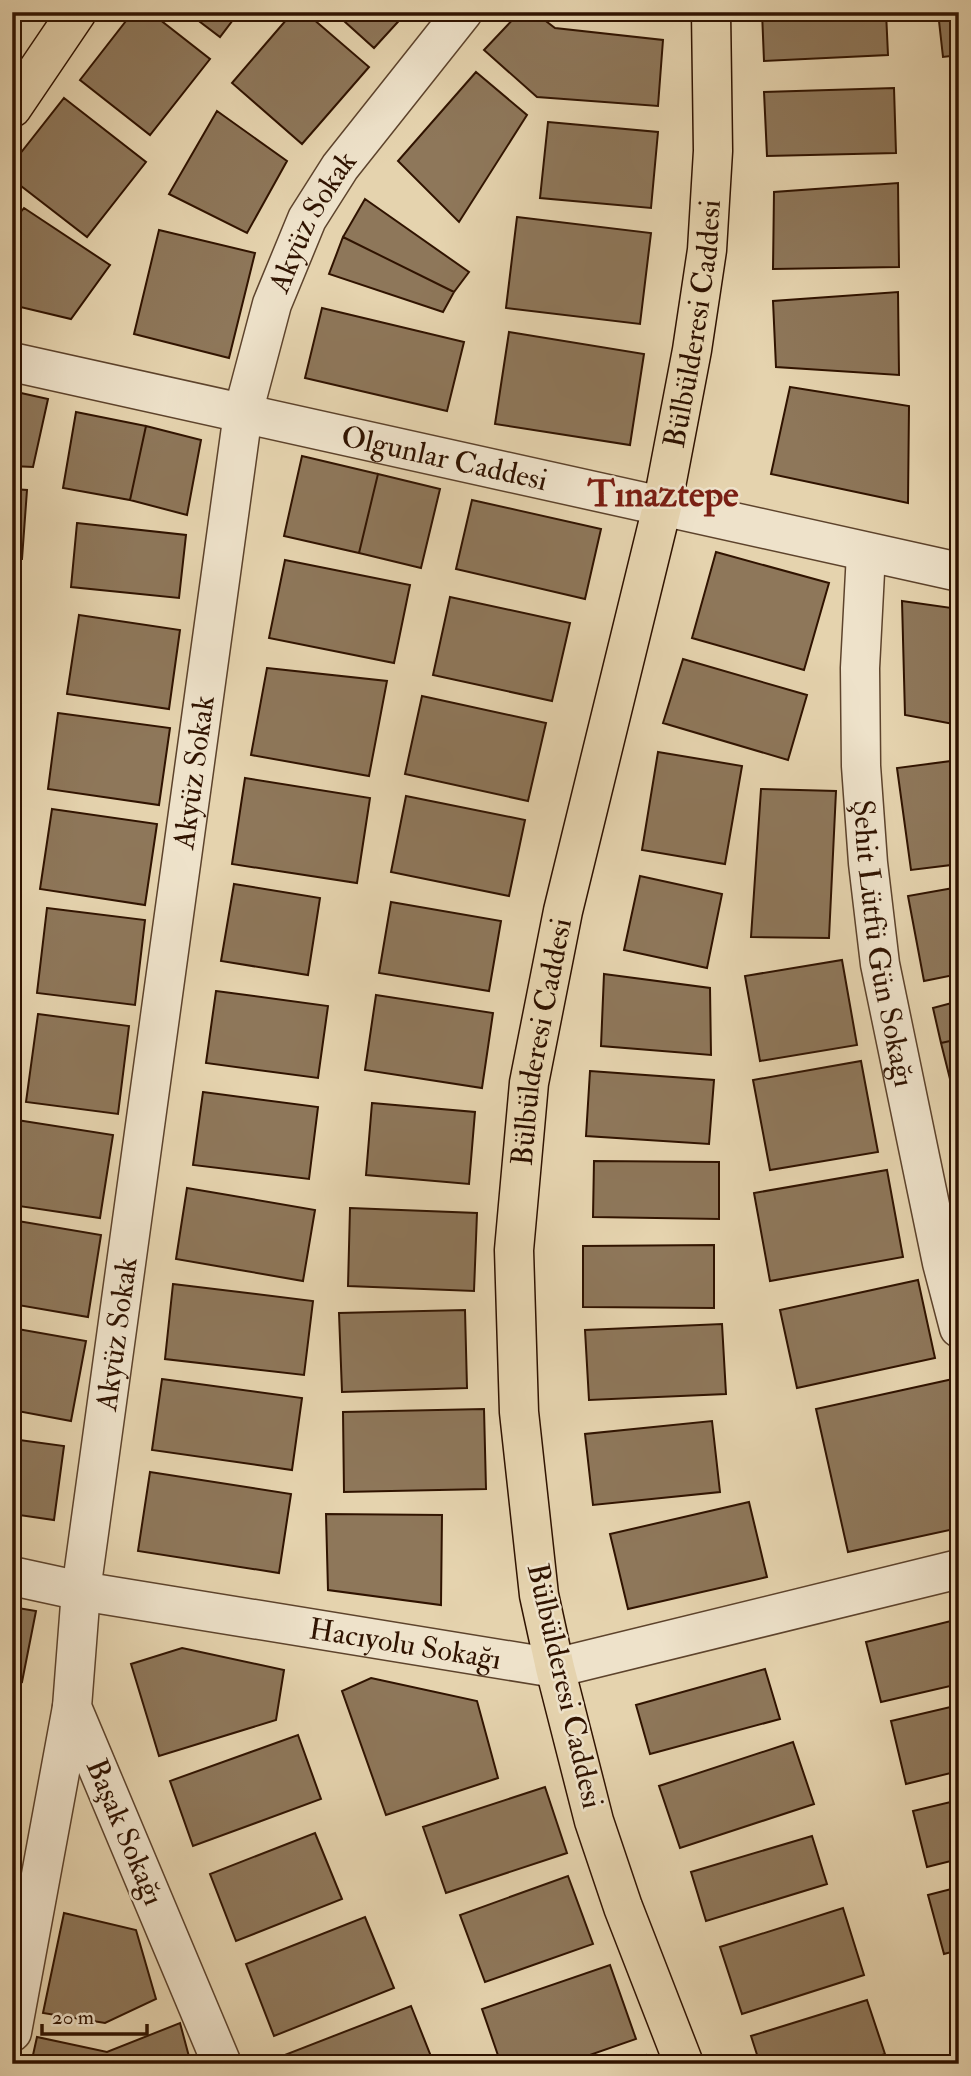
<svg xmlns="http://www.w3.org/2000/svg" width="971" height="2076" font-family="'IM FELL Double Pica',serif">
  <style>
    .building { fill: #8e775a; stroke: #301300; stroke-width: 2 }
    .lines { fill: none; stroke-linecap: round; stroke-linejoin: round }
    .minor-casing { stroke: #5d432c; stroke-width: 41 }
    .major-casing { stroke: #301300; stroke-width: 41 }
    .minor { stroke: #eee2ca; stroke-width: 38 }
    .major { stroke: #e5d3ae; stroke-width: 38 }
    .labels { text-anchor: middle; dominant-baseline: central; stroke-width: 5; stroke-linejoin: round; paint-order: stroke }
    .street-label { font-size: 30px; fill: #301300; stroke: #eee2ca }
    .district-label { font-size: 37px; font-weight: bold; fill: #7a1f14; stroke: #eee2ca }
  </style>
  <rect width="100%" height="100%" fill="#e5d3ae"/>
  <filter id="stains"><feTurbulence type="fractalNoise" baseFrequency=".00286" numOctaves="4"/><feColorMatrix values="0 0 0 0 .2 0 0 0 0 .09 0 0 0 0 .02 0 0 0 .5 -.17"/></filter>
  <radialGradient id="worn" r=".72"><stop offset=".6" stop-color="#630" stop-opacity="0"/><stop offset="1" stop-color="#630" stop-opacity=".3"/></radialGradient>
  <path class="building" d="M 133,12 L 150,12 L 210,59 L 150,135 L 80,80 Z
    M 187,12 L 239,12 L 220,37 Z
    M 293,12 L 305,12 L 369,67 L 302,144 L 232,83 Z
    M 334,12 L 407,12 L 374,48 Z
    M 520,12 L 534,12 L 555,28 L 663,40 L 658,106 L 537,97 L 484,50 Z
    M 762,12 L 886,12 L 888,55 L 764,61 Z
    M 938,12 L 959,12 L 959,55 L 943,57 Z
    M 476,72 L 527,115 L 459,222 L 398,161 Z
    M 894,88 L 896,153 L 767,156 L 764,92 Z
    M 64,98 L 146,162 L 87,237 L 12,179 L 12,164 Z
    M 217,111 L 287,161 L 247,233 L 169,194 Z
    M 548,122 L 658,132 L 651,208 L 540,198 Z
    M 898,183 L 899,267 L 773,269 L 774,192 Z
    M 365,199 L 469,272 L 454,292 L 343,237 Z
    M 24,208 L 110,265 L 71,319 L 12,305 L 12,223 Z
    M 517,217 L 651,233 L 640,324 L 506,308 Z
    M 159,230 L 255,253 L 229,358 L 134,334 Z
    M 343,237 L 454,292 L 443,312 L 329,274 Z
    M 898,292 L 899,375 L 776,367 L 773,301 Z
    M 322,308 L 464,342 L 447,411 L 305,378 Z
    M 509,332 L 644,354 L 630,445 L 495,424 Z
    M 790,387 L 909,406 L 908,503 L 771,474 Z
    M 12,391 L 48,399 L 33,467 L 12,466 Z
    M 76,412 L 146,426 L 130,500 L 63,488 Z
    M 146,426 L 201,440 L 187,515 L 130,500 Z
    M 302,456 L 378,474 L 359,553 L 284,536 Z
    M 378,474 L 440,489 L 421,568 L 359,553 Z
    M 12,489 L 27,490 L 22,559 L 12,558 Z
    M 472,500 L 601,529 L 585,599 L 456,569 Z
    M 77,523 L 186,535 L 179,598 L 71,587 Z
    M 716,552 L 829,583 L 804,670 L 692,638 Z
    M 285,560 L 410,585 L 394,663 L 269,638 Z
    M 12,590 L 20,590 L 17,671 L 12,671 Z
    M 450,597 L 570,623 L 552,701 L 433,675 Z
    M 902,601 L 959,609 L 959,725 L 905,715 Z
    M 79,615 L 180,630 L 169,709 L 67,694 Z
    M 683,659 L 807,695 L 788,760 L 663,723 Z
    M 267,668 L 387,681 L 369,776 L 251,755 Z
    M 422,696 L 546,723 L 528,801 L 405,774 Z
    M 58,713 L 170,728 L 159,805 L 48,789 Z
    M 658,752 L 742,766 L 725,864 L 642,850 Z
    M 959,760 L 959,864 L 911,870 L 897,768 Z
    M 245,778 L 370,798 L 357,883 L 232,864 Z
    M 761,789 L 836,791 L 829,938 L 751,937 Z
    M 406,796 L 525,820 L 509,896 L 391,872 Z
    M 52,809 L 157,824 L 145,905 L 40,889 Z
    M 640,876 L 722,894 L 707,968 L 624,950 Z
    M 234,884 L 320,898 L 308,975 L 221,961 Z
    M 959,887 L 959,974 L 924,981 L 908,896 Z
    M 391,902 L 501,921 L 489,991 L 379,973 Z
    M 47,908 L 145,920 L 135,1005 L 37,993 Z
    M 842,960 L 857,1045 L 760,1061 L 745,976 Z
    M 604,974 L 710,988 L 711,1055 L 601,1046 Z
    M 216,991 L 328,1006 L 318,1078 L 206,1063 Z
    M 376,995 L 493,1013 L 482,1088 L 365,1070 Z
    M 959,1001 L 959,1039 L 941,1043 L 933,1008 Z
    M 38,1014 L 129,1026 L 118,1114 L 26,1102 Z
    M 959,1039 L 959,1085 L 952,1087 L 941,1043 Z
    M 861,1061 L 878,1152 L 770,1170 L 753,1080 Z
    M 590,1071 L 714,1080 L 709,1144 L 586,1136 Z
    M 203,1092 L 318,1107 L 309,1179 L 193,1165 Z
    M 372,1103 L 475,1112 L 469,1184 L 366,1175 Z
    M 959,1110 L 959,1148 L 951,1111 Z
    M 17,1120 L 113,1135 L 100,1218 L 12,1205 L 12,1150 Z
    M 594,1161 L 719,1162 L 719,1219 L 593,1217 Z
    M 887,1170 L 903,1257 L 770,1281 L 754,1193 Z
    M 187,1188 L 315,1210 L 303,1281 L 176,1259 Z
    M 350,1208 L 477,1213 L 474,1291 L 348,1286 Z
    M 12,1220 L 101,1235 L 88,1317 L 12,1304 Z
    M 714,1245 L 714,1308 L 583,1307 L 583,1246 Z
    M 918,1280 L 935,1358 L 797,1388 L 780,1310 Z
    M 173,1284 L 313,1301 L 304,1375 L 165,1359 Z
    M 465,1310 L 467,1388 L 342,1392 L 339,1313 Z
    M 722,1324 L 726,1394 L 589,1400 L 585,1330 Z
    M 12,1328 L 86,1341 L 71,1421 L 12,1410 Z
    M 162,1379 L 302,1398 L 292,1470 L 152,1450 Z
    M 953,1379 L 959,1405 L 959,1528 L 848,1552 L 816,1409 Z
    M 484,1409 L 486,1489 L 344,1492 L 343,1412 Z
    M 712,1421 L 720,1492 L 593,1505 L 585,1434 Z
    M 12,1439 L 64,1446 L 54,1520 L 12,1514 Z
    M 150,1472 L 291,1494 L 279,1573 L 138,1551 Z
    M 749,1502 L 767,1577 L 628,1609 L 610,1534 Z
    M 326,1514 L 442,1515 L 441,1605 L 328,1590 Z
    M 12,1607 L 36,1611 L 22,1682 L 12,1680 Z
    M 959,1619 L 959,1684 L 881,1702 L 866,1642 Z
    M 182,1648 L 284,1670 L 276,1720 L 159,1756 L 131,1664 Z
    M 765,1669 L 780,1719 L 650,1754 L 636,1705 Z
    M 371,1678 L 477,1701 L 498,1778 L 386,1815 L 342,1691 Z
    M 12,1704 L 17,1705 L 12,1729 Z
    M 959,1705 L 959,1771 L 906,1784 L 891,1721 Z
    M 298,1735 L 321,1799 L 193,1846 L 170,1781 Z
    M 793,1742 L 814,1804 L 680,1848 L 659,1786 Z
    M 545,1787 L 567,1853 L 446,1893 L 423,1827 Z
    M 959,1800 L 959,1859 L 927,1867 L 913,1811 Z
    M 315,1833 L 342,1899 L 236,1941 L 210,1874 Z
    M 812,1836 L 827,1884 L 706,1921 L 691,1872 Z
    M 568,1876 L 593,1944 L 485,1982 L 460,1915 Z
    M 959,1887 L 959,1950 L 944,1954 L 928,1895 Z
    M 843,1908 L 864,1975 L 742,2014 L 720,1947 Z
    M 64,1913 L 136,1930 L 156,1999 L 105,2023 L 43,2013 Z
    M 365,1917 L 394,1988 L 274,2036 L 246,1964 Z
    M 610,1965 L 636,2039 L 564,2064 L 501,2064 L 482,2009 Z
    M 867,2000 L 885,2054 L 855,2064 L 760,2064 L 751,2036 Z
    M 411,2006 L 434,2064 L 285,2064 L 282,2056 Z
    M 180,2023 L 191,2064 L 31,2064 L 37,2037 L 107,2052 Z
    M 646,2055 L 649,2064 L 623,2064 Z"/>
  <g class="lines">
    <g class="minor-casing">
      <g id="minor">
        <path id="s1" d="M 12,362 L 959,572"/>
        <path id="s2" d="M 866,553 L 860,668 L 861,766 L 868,863 L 880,964 L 942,1263 L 959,1328"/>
        <path id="s3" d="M 12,1576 L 81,1591 L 555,1668 L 959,1569"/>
        <path d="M 12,2032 L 72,1707"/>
        <path id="s4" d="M 222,2064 L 72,1707 L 81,1591 L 243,413 L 272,304 L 307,219 L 340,167 L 463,12"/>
      </g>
    </g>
    <g class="major-casing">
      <g id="major">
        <path d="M 12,108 L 77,12"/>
        <path id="s5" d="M 684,2064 L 623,1907 L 594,1821 L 555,1668 L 539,1595 L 519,1412 L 514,1250 L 529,1083 L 563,911 L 662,507 L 692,350 L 707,250 L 713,151 L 711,12"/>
      </g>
    </g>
    <use href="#minor" class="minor"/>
    <use href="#major" class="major"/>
  </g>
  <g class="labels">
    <g class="street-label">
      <text stroke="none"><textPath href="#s4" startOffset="1897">Akyüz Sokak</textPath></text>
      <text stroke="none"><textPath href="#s5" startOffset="1783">Bülbülderesi Caddesi</textPath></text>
      <text stroke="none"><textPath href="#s1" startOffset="443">Olgunlar Caddesi</textPath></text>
      <text stroke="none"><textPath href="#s4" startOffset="1330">Akyüz Sokak</textPath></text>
      <text stroke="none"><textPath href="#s2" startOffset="392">Şehit Lütfü Gün Sokağı</textPath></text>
      <text stroke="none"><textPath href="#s5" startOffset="1048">Bülbülderesi Caddesi</textPath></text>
      <text stroke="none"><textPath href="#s4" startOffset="763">Akyüz Sokak</textPath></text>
      <text stroke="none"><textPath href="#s3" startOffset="399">Hacıyolu Sokağı</textPath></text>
      <text transform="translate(565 1686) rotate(77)">Bülbülderesi Caddesi</text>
      <text transform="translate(125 1832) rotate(67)">Başak Sokağı</text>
    </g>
    <g class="district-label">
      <text x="663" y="494">Tınaztepe</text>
    </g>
  </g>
  <rect width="971" height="2076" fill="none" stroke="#e5d3ae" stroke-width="42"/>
  <rect x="14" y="14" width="943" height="2048" fill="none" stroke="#301300" stroke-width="3.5"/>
  <rect x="21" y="21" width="929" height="2034" fill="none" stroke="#301300" stroke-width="2"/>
  <path d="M42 2024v10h105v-10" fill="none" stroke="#301300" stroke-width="3.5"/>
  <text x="52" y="2024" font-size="21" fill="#301300" stroke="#eee2ca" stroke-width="5" paint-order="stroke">20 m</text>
  <rect width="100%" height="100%" filter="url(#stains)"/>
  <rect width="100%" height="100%" fill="url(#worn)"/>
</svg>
